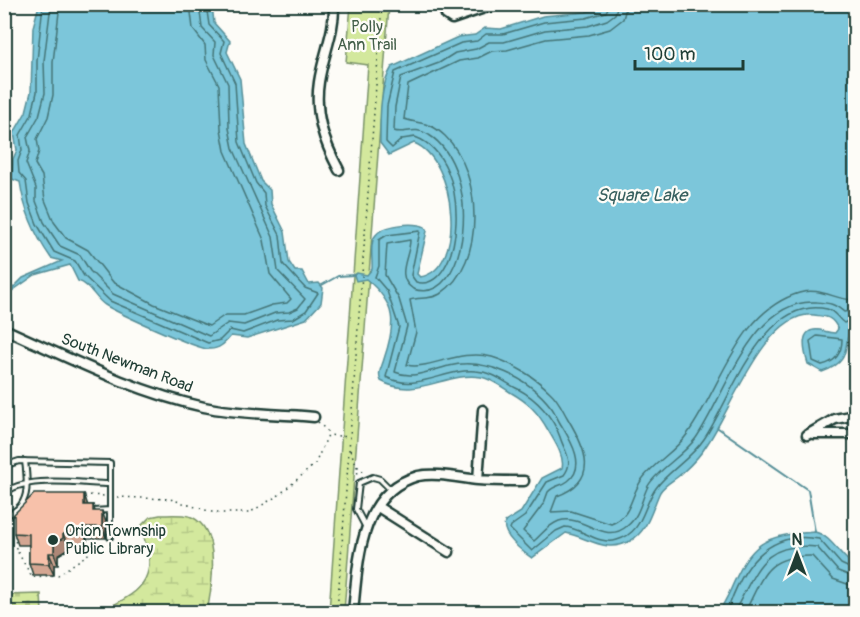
<svg xmlns="http://www.w3.org/2000/svg" width="860" height="617" font-family="Pangolin,sans-serif">
  <style>
    .wetland { fill: url(#wetland-marsh); stroke: #799268; stroke-width: 1.5 }
    .cemetery { fill: url(#cemetery-stones); stroke: #799268; stroke-width: 1.5 }
    .green { fill: #d3e89d; stroke: #799268; stroke-width: 1.5 }
    .water { fill: #7bc6da; stroke: #568f98; stroke-width: 1.5 }
    .lines { fill: none; stroke-linecap: round; stroke-linejoin: round }
    .shore { stroke: #447476; stroke-width: 1.5 }
    .stream { stroke: #568f98; stroke-width: 2 }
    .lane-casing { stroke: #1f3d34; stroke-width: 8 }
    .street-casing { stroke: #1f3d34; stroke-width: 13 }
    .path { stroke: #1f3d34; stroke-width: 1.5; stroke-dasharray: 1.5 4.5; stroke-linecap: butt }
    .lane { stroke: #fdfcf7; stroke-width: 4 }
    .street { stroke: #fdfcf7; stroke-width: 8 }
    .wall { fill: #d4a692; stroke: #1f3d34; stroke-width: 1.5 }
    .shaded-wall { fill: #ad8777; stroke: #1f3d34; stroke-width: 1.5 }
    .building { fill: #f7c1aa; stroke: #1f3d34; stroke-width: 1.5 }
    .poi-dot { fill: #1f3d34; stroke: #fdfcf7; stroke-width: 2 }
    .labels { text-anchor: middle; dominant-baseline: central; stroke-width: 4.5; stroke-linejoin: round; paint-order: stroke }
    .park-label { font-size: 16px; fill: #435f49; stroke: #fdfcf7 }
    .street-label { font-size: 16px; fill: #1f3d34; stroke: #fdfcf7 }
    .poi-label { font-size: 16px; fill: #1f3d34; stroke: #fdfcf7; text-anchor: start }
    .water-label { font-size: 18px; font-style: italic; fill: #365f5e; stroke: #fdfcf7 }
  </style>
  <defs>
    <pattern id="wetland-marsh" width="20" height="14" patternUnits="userSpaceOnUse" patternTransform="scale(1.5)"><rect width="20" height="14" fill="#d3e89d"/><path d="M1 5h8M5 5V1M11 12h8M15 12V8" fill="none" stroke="#b5c888"/></pattern>
    <pattern id="cemetery-stones" width="16" height="16" patternUnits="userSpaceOnUse" patternTransform="scale(1.5)"><rect width="16" height="16" fill="#d3e89d"/><path d="M2 7V4a2 2 0 0 1 4 0v3zM10 15v-3a2 2 0 0 1 4 0v3z" fill="#b5c888"/></pattern>
  </defs>
  <rect width="100%" height="100%" fill="#fdfcf7"/>
  <filter id="ink" filterUnits="userSpaceOnUse"><feTurbulence type="fractalNoise" baseFrequency=".0167" numOctaves="2"/><feDisplacementMap in="SourceGraphic" scale="12" xChannelSelector="R" yChannelSelector="G"/><feConvolveMatrix kernelMatrix="1 2 1 2 8 2 1 2 1" color-interpolation-filters="sRGB"/></filter>
  <g filter="url(#ink)">
    <path class="wetland" d="M 160,515 C 169,515 181,514 189,516 C 222,527 212,587 207,612 L 99,612 C 121,601 149,591 149,562 C 149,549 142,537 142,525 L 150,517 Z"/>
    <path class="cemetery" d="M 41,594 L 42,612 L 5,612 L 5,595 Z"/>
    <path class="green" d="M 351,5 L 389,5 L 344,612 L 329,612 L 368,65 L 346,62 Z"/>
    <path class="water" d="M 39,5 L 212,5 L 214,23 L 230,41 L 227,52 L 240,79 L 246,144 L 261,181 L 270,190 L 271,204 L 285,232 L 289,262 L 295,271 L 302,271 L 309,284 L 319,283 L 323,288 L 321,303 L 306,319 L 247,338 L 231,336 C 225,343 219,350 208,349 C 197,349 118,313 105,305 C 95,299 90,284 78,281 L 70,265 L 35,275 L 5,296 L 23,278 L 62,261 L 51,258 C 34,234 24,210 20,182 L 12,179 L 13,159 L 17,150 L 14,133 L 26,112 L 31,92 L 33,27 Z
      M 612,5 L 855,5 L 855,320 C 839,341 857,360 822,372 L 808,364 C 804,351 798,327 820,330 C 825,331 829,333 835,333 L 838,329 C 832,316 827,317 814,315 C 766,310 731,410 708,443 C 701,455 691,465 681,474 C 675,480 665,484 660,492 C 652,508 649,530 630,541 C 606,554 589,538 566,533 L 532,558 C 521,551 501,534 505,522 L 521,512 L 542,478 L 562,468 C 565,456 554,441 548,430 C 537,411 529,403 510,392 C 500,386 492,379 481,377 C 446,371 416,401 381,381 C 377,373 382,367 384,359 C 396,324 397,304 366,279 L 356,281 L 354,275 L 357,273 L 367,275 L 372,269 C 373,260 369,243 375,236 C 383,224 414,222 425,227 L 427,231 L 417,274 L 420,277 C 467,270 457,160 414,143 L 389,155 L 380,143 C 380,120 379,87 392,67 L 458,37 L 475,35 L 485,28 L 501,29 L 543,16 L 586,12 Z
      M 815,532 C 832,536 840,557 855,566 L 855,612 L 720,612 C 722,605 727,598 730,591 C 751,543 762,535 815,532 Z"/>
    <g class="lines">
      <path class="shore" d="M 43,4 L 37,61 L 37,92 L 32,114 L 20,135 L 22,150 L 18,161 L 19,173 L 26,181 L 29,203 L 37,224 L 54,252 L 75,261 L 84,276 L 110,301 L 208,343 L 220,340 L 230,330 L 243,333 L 277,320 L 293,319 L 306,311 L 318,293 L 305,288 L 283,264 L 280,235 L 265,206 L 264,193 L 256,183 L 239,142 L 235,83 L 221,53 L 224,41 L 209,25 L 206,4
        M 51,4 L 44,61 L 45,93 L 39,116 L 27,137 L 30,151 L 26,163 L 36,188 L 36,201 L 44,222 L 60,246 L 80,255 L 90,271 L 113,294 L 209,336 L 228,323 L 244,325 L 275,313 L 289,312 L 298,308 L 305,299 L 278,271 L 273,237 L 233,148 L 229,128 L 228,84 L 214,55 L 215,42 L 202,28 L 199,4
        M 60,4 L 53,62 L 53,95 L 48,117 L 37,139 L 39,151 L 35,164 L 42,176 L 45,200 L 54,222 L 66,238 L 88,250 L 113,282 L 154,304 L 209,326 L 225,315 L 244,315 L 272,305 L 287,303 L 291,299 L 270,274 L 264,240 L 225,151 L 221,129 L 219,85 L 206,60 L 205,45 L 193,29 L 190,4
        M 610,4 L 606,12 L 586,18 L 544,22 L 503,34 L 486,34 L 477,41 L 461,43 L 395,72 L 387,106 L 386,142 L 392,148 L 402,139 L 415,137 C 476,159 463,295 416,282 L 411,275 L 420,231 L 387,235 L 379,240 L 379,266 L 375,277 L 387,291 L 399,327 L 386,377 C 417,393 445,368 476,371 C 493,372 504,382 518,389 C 537,399 553,417 560,437 C 564,451 575,461 564,475 L 547,482 L 525,516 L 511,526 L 510,529 L 532,551 L 556,531 L 565,527 C 582,528 599,546 617,540 C 644,532 642,507 656,488 C 668,471 690,460 704,439 C 732,398 763,295 827,309 C 835,311 838,319 844,323 L 856,317
        M 618,4 L 615,14 L 607,20 L 588,26 L 545,30 L 504,42 L 489,42 L 476,49 L 455,53 L 439,63 L 401,77 L 395,107 L 394,131 C 405,135 414,125 429,135 C 484,169 469,308 413,289 C 394,276 410,257 410,240 L 387,244 L 385,275 L 399,299 L 407,326 L 395,372 C 413,380 431,370 449,366 C 485,357 529,378 551,407 C 555,412 557,418 560,423 C 569,438 588,466 568,481 C 562,486 554,485 548,492 L 544,503 L 523,531 L 534,541 C 542,534 548,525 559,521 C 583,513 604,546 627,526 C 640,516 641,500 648,486 C 657,470 683,456 696,438 C 726,395 752,298 816,302 C 829,303 834,303 844,312 L 856,310
        M 627,4 L 623,19 L 610,29 L 589,35 L 546,39 L 507,50 L 492,51 L 478,58 L 459,61 L 408,85 L 404,119 C 421,125 428,120 445,136 C 482,171 487,264 440,294 C 430,300 419,297 410,300 L 416,332 L 407,365 C 427,371 460,348 492,357 C 512,363 536,378 550,392 C 559,400 562,409 568,419 C 586,449 600,480 557,496 L 551,512 L 571,511 L 611,524 C 633,516 630,494 643,478 C 656,461 676,451 688,433 C 722,386 737,312 799,293 C 819,286 837,301 856,300
        M 817,336 L 842,339 C 842,353 836,362 822,365 L 813,361 L 810,341 Z
        M 727,612 C 741,569 766,529 819,539 L 841,564 L 856,571
        M 734,612 C 757,572 761,541 817,547 L 838,571 L 856,578
        M 745,612 C 763,577 765,555 812,556 L 833,579 L 856,587"/>
      <path class="stream" d="M 322,285 L 338,276 L 354,275
        M 718,428 L 808,490 L 815,532"/>
      <g class="lane-casing">
        <path id="lane" d="M 4,466 L 19,461 L 110,463 L 110,537
          M 4,494 C 24,474 83,484 110,484
          M 93,511 L 110,510
          M 4,516 C 31,508 28,484 25,461
          M 365,526 L 356,509 L 359,483 L 373,477 L 380,479 L 391,490"/>
      </g>
      <g class="street-casing">
        <path id="street" d="M 334,4 C 335,32 323,55 319,82 C 314,114 324,142 339,170
          M 444,4 L 446,15 L 452,19 L 496,4
          M 4,329 C 69,358 135,392 204,407 C 240,415 277,413 314,417
          M 813,434 L 856,434
          M 807,435 L 835,419 L 856,415
          M 478,480 L 483,410
          M 378,507 L 449,552
          M 353,612 C 358,564 359,492 418,476 C 436,472 459,478 478,480 C 493,481 508,481 524,481"/>
      </g>
      <path class="path" d="M 318,422 L 329,433
        M 350,450 L 357,466 L 365,473
        M 357,466 L 358,477
        M 84,495 L 106,496
        M 117,497 L 170,499 L 215,513 L 249,513 L 279,495 L 315,464 L 328,435 L 350,437
        M 15,535 L 16,549 L 32,577 L 58,575 L 107,541
        M 337,612 L 382,4"/>
      <use href="#lane" class="lane"/>
      <use href="#street" class="street"/>
    </g>
    <path class="wall" d="M 84,494 L 87,505 L 93,505 L 95,511 L 106,522 L 106,538 L 87,538 L 87,542 L 68,545 L 68,549 L 58,555 L 58,565 L 54,565 L 54,575 L 33,575 L 29,563 L 29,545 L 18,545 L 14,533 Z"/>
    <path class="shaded-wall" d="M 84,494 L 88,506 L 84,505 Z
      M 102,511 L 106,522 L 106,538 L 102,527 Z
      M 83,527 L 87,538 L 87,542 L 83,530 Z
      M 63,534 L 68,545 L 68,549 L 58,555 L 58,565 L 54,553 L 54,544 Z
      M 49,553 L 54,565 L 54,575 L 49,564 Z"/>
    <path class="building" d="M 34,494 L 84,494 L 84,505 L 93,505 L 93,511 L 102,511 L 102,527 L 83,527 L 83,530 L 63,534 L 63,538 L 54,544 L 54,553 L 49,553 L 49,564 L 29,563 L 29,534 L 14,533 L 14,514 Z"/>
  </g>
  <circle class="poi-dot" cx="53" cy="540" r="6"/>
  <g class="labels">
    <g class="park-label">
      <text x="367" y="27">Polly<tspan x="367" dy="18">Ann Trail</tspan></text>
    </g>
    <g class="street-label">
      <text transform="translate(127 363) rotate(21)">South Newman Road</text>
    </g>
    <g class="poi-label">
      <text x="65" y="531">Orion Township<tspan x="65" dy="18">Public Library</tspan></text>
    </g>
    <g class="water-label">
      <text x="642" y="195">Square Lake</text>
    </g>
  </g>
  <rect width="860" height="617" fill="none" stroke="#fdfcf7" stroke-width="24"/>
  <rect x="12" y="12" width="836" height="593" fill="none" stroke="#1f3d34" stroke-width="2" filter="url(#ink)"/>
  <g transform="translate(797 554)" stroke="#fdfcf7" stroke-width="4.5" paint-order="stroke">
  <path d="M0-4.5L10 22L0 15L-10 22Z" fill="#1f3d34"/>
  <text y="-9" font-size="16" font-weight="bold" text-anchor="middle" fill="#1f3d34">N</text>
  </g>
  <path d="M635 60v9h108v-9" fill="none" stroke="#1f3d34" stroke-width="3"/>
  <text x="644" y="60" font-size="18" fill="#1f3d34" stroke="#fdfcf7" stroke-width="4.5" paint-order="stroke">100 m</text>
</svg>
